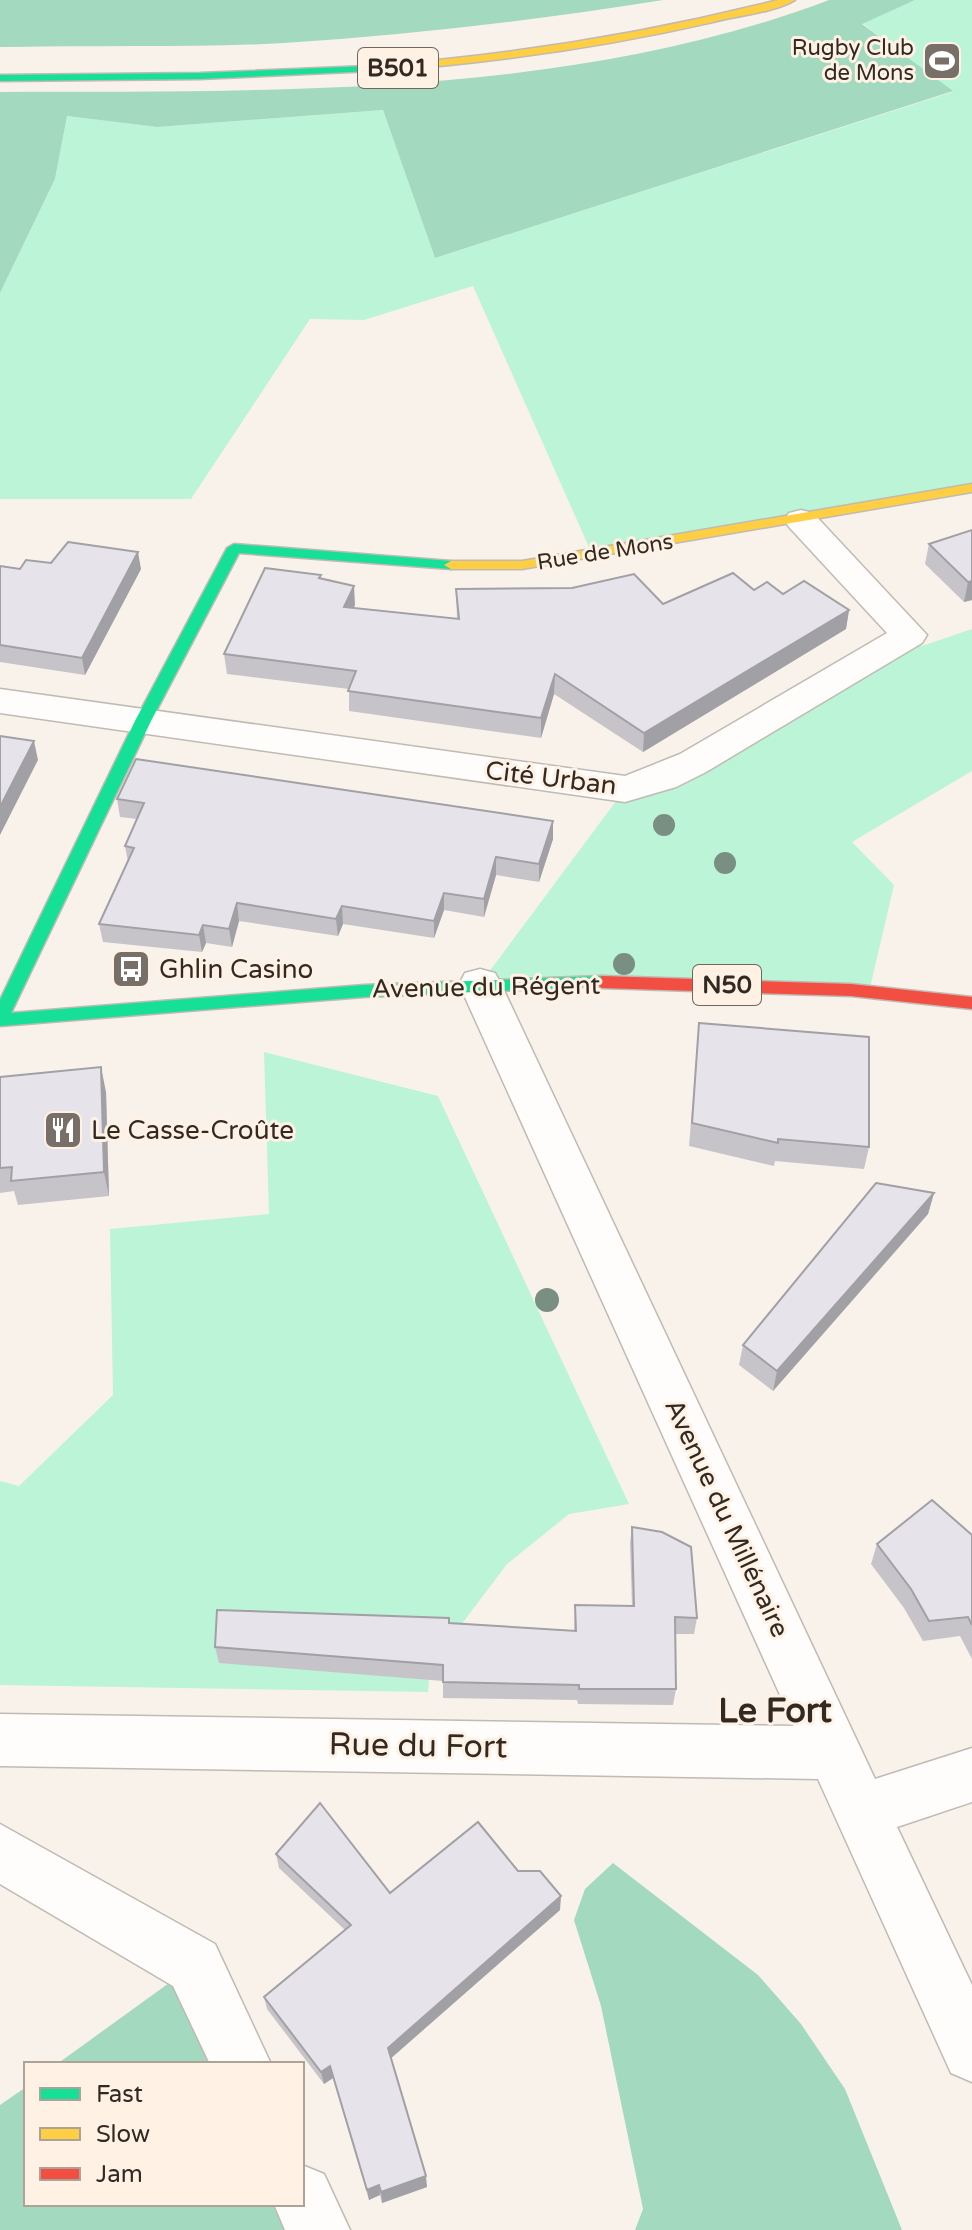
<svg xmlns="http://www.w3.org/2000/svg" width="972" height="2230" font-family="'Varela Round',sans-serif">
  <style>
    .green { fill: #bcf4d8 }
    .forest { fill: #a2d9bf }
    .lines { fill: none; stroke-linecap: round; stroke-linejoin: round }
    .street-casing { stroke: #c0bab3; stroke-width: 3 }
    .fast-casing { stroke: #c0bab3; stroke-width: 3 }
    .slow-casing { stroke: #c0bab3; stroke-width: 3 }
    .jam-casing { stroke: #c0bab3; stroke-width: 3 }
    .street { fill: #fefdfc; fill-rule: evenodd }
    .fast { fill: #16e098; fill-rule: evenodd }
    .slow { fill: #ffcf43; fill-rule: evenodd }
    .jam { fill: #f24e42; fill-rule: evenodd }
    .tree { fill: #788f82 }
    .wall { fill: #c6c4c9 }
    .shaded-wall { fill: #a1a0a4 }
    .building { fill: #e6e4ea; stroke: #a1a0a4; stroke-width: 2 }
    .labels { text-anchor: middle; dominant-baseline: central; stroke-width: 6; stroke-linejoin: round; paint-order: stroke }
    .far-poi-label { font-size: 22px; fill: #322a22; stroke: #fff2e5; text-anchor: end }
    .far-street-label { font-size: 22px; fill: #322a22; stroke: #fff2e5 }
    .shield { fill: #fff2e5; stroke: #70665c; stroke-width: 2 }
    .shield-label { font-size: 24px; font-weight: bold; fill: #322a22 }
    .street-label { font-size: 26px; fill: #322a22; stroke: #fff2e5 }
    .poi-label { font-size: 26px; fill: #322a22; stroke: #fff2e5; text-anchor: start }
    .near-street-label { font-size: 32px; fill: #322a22; stroke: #fff2e5 }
    .near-neighbourhood-label { font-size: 34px; font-weight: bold; fill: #322a22; stroke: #fff2e5 }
  </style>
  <rect width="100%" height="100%" fill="#f9f2eb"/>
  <path class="green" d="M 915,0 L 972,0 L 972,488 L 592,554 L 473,286 L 364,320 L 310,319 L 191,499 L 0,499 L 0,293 L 55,179 L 67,116 L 157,127 L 383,110 L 435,258 L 952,92 L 862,23 Z
    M 972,629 L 972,771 L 852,842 L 894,885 L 869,992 L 480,984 L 625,789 L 909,635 L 922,646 Z
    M 264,1052 L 438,1096 L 629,1504 L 569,1514 L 507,1564 L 430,1666 L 428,1692 L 0,1685 L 0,1481 L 19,1486 L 113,1395 L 110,1229 L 269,1214 Z"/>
  <path class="forest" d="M 0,0 L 663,0 C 537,20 411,35 284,43 C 193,48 102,45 11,47 L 0,47 Z
    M 829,0 L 915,0 L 862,24 L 953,91 L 435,258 L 383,110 L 157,127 L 67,116 L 55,179 L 0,293 L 0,92 C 271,91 572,98 829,0 Z
    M 613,1863 L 758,1975 L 801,2024 L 845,2089 L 902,2230 L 635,2230 L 643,2209 L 601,2006 L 574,1920 L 585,1889 Z
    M 194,1965 L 241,2064 L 57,2064 Z
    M 26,2087 L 26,2204 L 302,2204 L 318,2230 L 0,2230 L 0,2105 Z"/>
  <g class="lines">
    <g class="street-casing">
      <path id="street" d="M 801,510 L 813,513 L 927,635 L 922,643 L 706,772 L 676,787 L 625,802 L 0,713 L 0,689 L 625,776 L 680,754 L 887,633 L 789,527 L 784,520 L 789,513 Z
        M 480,969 L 495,973 L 501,984 L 875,1779 L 972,1748 L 972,1802 L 897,1827 L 972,1985 L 972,2082 L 951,2073 L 818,1779 L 0,1766 L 0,1714 L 794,1726 L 459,984 L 465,973 Z
        M 0,1824 L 215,1944 L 271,2064 L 210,2064 L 173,1986 L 0,1884 Z
        M 302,2165 L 324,2174 L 350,2230 L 285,2230 L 274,2204 L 302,2204 Z"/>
    </g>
    <g class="fast-casing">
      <path id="fast" d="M 368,66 L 372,67 L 372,71 L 200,79 L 0,81 L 0,75 L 200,73 Z
        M 234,544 L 451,561 L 458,565 L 451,569 L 239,553 L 151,721 L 11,1013 L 364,985 L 602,976 L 608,978 L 611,982 L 608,986 L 364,997 L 0,1026 L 0,1000 L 135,721 L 227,548 Z"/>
    </g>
    <g class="slow-casing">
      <path id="slow" d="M 778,0 L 795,0 C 776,12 736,16 713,22 C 599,48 484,64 368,72 L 363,69 L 368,66 C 507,56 643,34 778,0 Z
        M 972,484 L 972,492 L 522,569 L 451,569 L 444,565 L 451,561 L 522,561 Z"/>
    </g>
    <g class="jam-casing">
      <path id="jam" d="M 602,976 L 851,984 L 972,997 L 972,1009 L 851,996 L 602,988 L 593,982 Z"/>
    </g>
    <use href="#street" class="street"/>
    <use href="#fast" class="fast"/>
    <use href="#slow" class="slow"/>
    <use href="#jam" class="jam"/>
  </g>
  <g class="tree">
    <circle cx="664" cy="825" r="11"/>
    <circle cx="725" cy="863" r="11"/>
    <circle cx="624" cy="964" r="11"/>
    <circle cx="547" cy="1300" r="12"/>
  </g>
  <path class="wall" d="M 972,530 L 972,600 L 964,602 L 925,564 L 929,544 Z
    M 51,563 L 141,569 L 85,675 L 0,662 L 0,566 L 20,569 Z
    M 321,579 L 355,605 L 353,608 L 457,619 L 456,589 L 663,604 L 754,590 L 783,594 L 849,610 L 846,629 L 643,752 L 554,694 L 541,738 L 349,711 L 349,689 L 227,674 L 224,654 Z
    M 117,799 L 553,839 L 539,882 L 496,875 L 484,917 L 444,910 L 434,938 L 343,924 L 338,936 L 239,921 L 232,947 L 206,943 L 202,952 L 103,942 L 99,924 L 128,862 L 125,846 L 137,819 L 120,817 Z
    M 699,1023 L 869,1147 L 864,1169 L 775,1161 L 774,1166 L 689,1146 Z
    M 0,1077 L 106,1092 L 109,1196 L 18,1205 L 14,1191 L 0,1193 Z
    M 934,1193 L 928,1214 L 773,1391 L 739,1365 L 743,1345 Z
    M 632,1527 L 697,1618 L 694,1634 L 675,1634 L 676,1689 L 673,1705 L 578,1704 L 577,1700 L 443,1698 L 443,1681 L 219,1663 L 215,1647 L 449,1623 L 574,1631 L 575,1605 L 632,1606 L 630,1543 Z
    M 972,1535 L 972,1659 L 960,1636 L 923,1641 L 904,1608 L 871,1564 L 877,1544 Z
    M 276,1854 L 390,1893 L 518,1871 L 560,1910 L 391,2058 L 427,2187 L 382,2203 L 380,2195 L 369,2200 L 333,2078 L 324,2084 L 267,2009 L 264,1997 L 345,1930 L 279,1868 Z"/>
  <path class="shaded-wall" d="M 138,552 L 141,569 L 85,675 L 82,658 Z
    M 972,581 L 972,600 L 964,602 L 968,582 Z
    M 354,586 L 355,605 L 345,626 L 344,607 Z
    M 849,610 L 846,629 L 643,752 L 644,733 Z
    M 555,674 L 554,694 L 541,738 L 541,718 Z
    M 34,741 L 38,760 L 0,835 L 0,807 Z
    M 553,821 L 553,839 L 539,882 L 539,864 Z
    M 496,857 L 496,875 L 484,917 L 484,899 Z
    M 444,893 L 444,910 L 434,938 L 434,921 Z
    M 237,903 L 239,921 L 232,947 L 229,929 Z
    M 342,906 L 343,924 L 338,936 L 336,919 Z
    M 203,925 L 206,943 L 202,952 L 199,935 Z
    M 101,1067 L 106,1092 L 109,1196 L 104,1172 Z
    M 934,1193 L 928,1214 L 773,1391 L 777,1371 Z
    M 561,1896 L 560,1910 L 389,2060 L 388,2048 Z
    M 330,2066 L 333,2078 L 324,2084 L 321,2072 Z
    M 426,2176 L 427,2187 L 382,2203 L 381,2192 Z
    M 379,2185 L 380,2195 L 369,2200 L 367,2190 Z"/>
  <path class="building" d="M 972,530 L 972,581 L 968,582 L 929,544 Z
    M 68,542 L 138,552 L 82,658 L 0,645 L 0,566 L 20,569 L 26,560 L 51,563 Z
    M 265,568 L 321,575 L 319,578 L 354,586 L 344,607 L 459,619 L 456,589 L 572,588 L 634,574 L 663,604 L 733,573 L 754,590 L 767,582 L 783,594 L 804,581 L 849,610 L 644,733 L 555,674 L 541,718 L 348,691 L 356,671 L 224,654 Z
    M 0,736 L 34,741 L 0,807 Z
    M 136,759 L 553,821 L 539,864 L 496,857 L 484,899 L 444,893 L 434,921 L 342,906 L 336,919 L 237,903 L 229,929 L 203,925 L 199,935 L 99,924 L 134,848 L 125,846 L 144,803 L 117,799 Z
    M 699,1023 L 869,1037 L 869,1147 L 778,1139 L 778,1143 L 692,1123 Z
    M 101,1067 L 104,1172 L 11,1181 L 12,1167 L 0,1168 L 0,1077 Z
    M 876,1183 L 934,1193 L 777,1371 L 743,1345 Z
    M 932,1500 L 972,1535 L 972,1625 L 968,1617 L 929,1621 L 911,1589 L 877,1544 Z
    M 632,1527 L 662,1532 L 691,1547 L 697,1618 L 675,1617 L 676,1689 L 579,1689 L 579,1685 L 443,1682 L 443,1665 L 215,1647 L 217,1610 L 449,1618 L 449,1623 L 576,1631 L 575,1605 L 634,1606 Z
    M 320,1803 L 390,1893 L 478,1822 L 518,1871 L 540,1871 L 561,1896 L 388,2048 L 426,2176 L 381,2192 L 379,2185 L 367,2190 L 330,2066 L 321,2072 L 264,1997 L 351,1925 L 276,1854 Z"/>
  <defs>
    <g id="stadium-square" transform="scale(2)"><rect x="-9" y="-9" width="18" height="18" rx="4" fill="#787068" stroke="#fff2e5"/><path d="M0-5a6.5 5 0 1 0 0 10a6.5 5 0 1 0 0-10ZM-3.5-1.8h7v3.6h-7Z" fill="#fff"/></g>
    <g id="bus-square" transform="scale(2)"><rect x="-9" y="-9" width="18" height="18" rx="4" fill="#787068" stroke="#fff2e5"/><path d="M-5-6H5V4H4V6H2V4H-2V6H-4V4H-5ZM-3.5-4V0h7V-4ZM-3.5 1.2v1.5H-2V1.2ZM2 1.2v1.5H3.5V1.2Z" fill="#fff"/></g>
    <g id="restaurant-square" transform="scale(2)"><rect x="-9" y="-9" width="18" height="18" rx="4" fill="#787068" stroke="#fff2e5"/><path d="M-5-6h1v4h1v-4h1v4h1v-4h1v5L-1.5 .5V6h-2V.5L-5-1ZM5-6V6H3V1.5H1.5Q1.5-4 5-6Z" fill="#fff"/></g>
  </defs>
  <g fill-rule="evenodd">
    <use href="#stadium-square" x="942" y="61"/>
    <use href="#bus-square" x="131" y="969"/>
    <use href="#restaurant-square" x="63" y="1130"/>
  </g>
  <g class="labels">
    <g class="far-poi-label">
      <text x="914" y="48">Rugby Club<tspan x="914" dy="25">de Mons</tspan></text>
    </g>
    <g class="far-street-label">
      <text transform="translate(605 552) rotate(-9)">Rue de Mons</text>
    </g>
    <g class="shield">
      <rect x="358" y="48" width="80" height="40" rx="6"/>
      <rect x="693" y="965" width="68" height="40" rx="6"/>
    </g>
    <g class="shield-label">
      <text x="398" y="68">B501</text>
      <text x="727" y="985">N50</text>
    </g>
    <g class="street-label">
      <text transform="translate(551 778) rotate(7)">Cité Urban</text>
      <text transform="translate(486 987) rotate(-1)">Avenue du Régent</text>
      <text transform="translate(727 1518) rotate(65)">Avenue du Millénaire</text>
    </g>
    <g class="poi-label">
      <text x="159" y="969">Ghlin Casino</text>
      <text x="91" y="1130">Le Casse-Croûte</text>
    </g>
    <g class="near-street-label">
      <text transform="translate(418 1746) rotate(1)">Rue du Fort</text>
    </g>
    <g class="near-neighbourhood-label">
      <text x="775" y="1711">Le Fort</text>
    </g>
  </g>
  <rect x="24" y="2062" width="280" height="144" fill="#fff2e5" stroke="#ada297" stroke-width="2"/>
  <rect x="40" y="2088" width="40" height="12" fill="#16e098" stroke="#ada297" stroke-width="2"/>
  <text x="96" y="2102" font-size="24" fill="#322a22">Fast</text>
  <rect x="40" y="2128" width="40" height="12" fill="#ffcf43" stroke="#ada297" stroke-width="2"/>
  <text x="96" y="2142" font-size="24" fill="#322a22">Slow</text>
  <rect x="40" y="2168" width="40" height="12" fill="#f24e42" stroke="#ada297" stroke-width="2"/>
  <text x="96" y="2182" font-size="24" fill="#322a22">Jam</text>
</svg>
